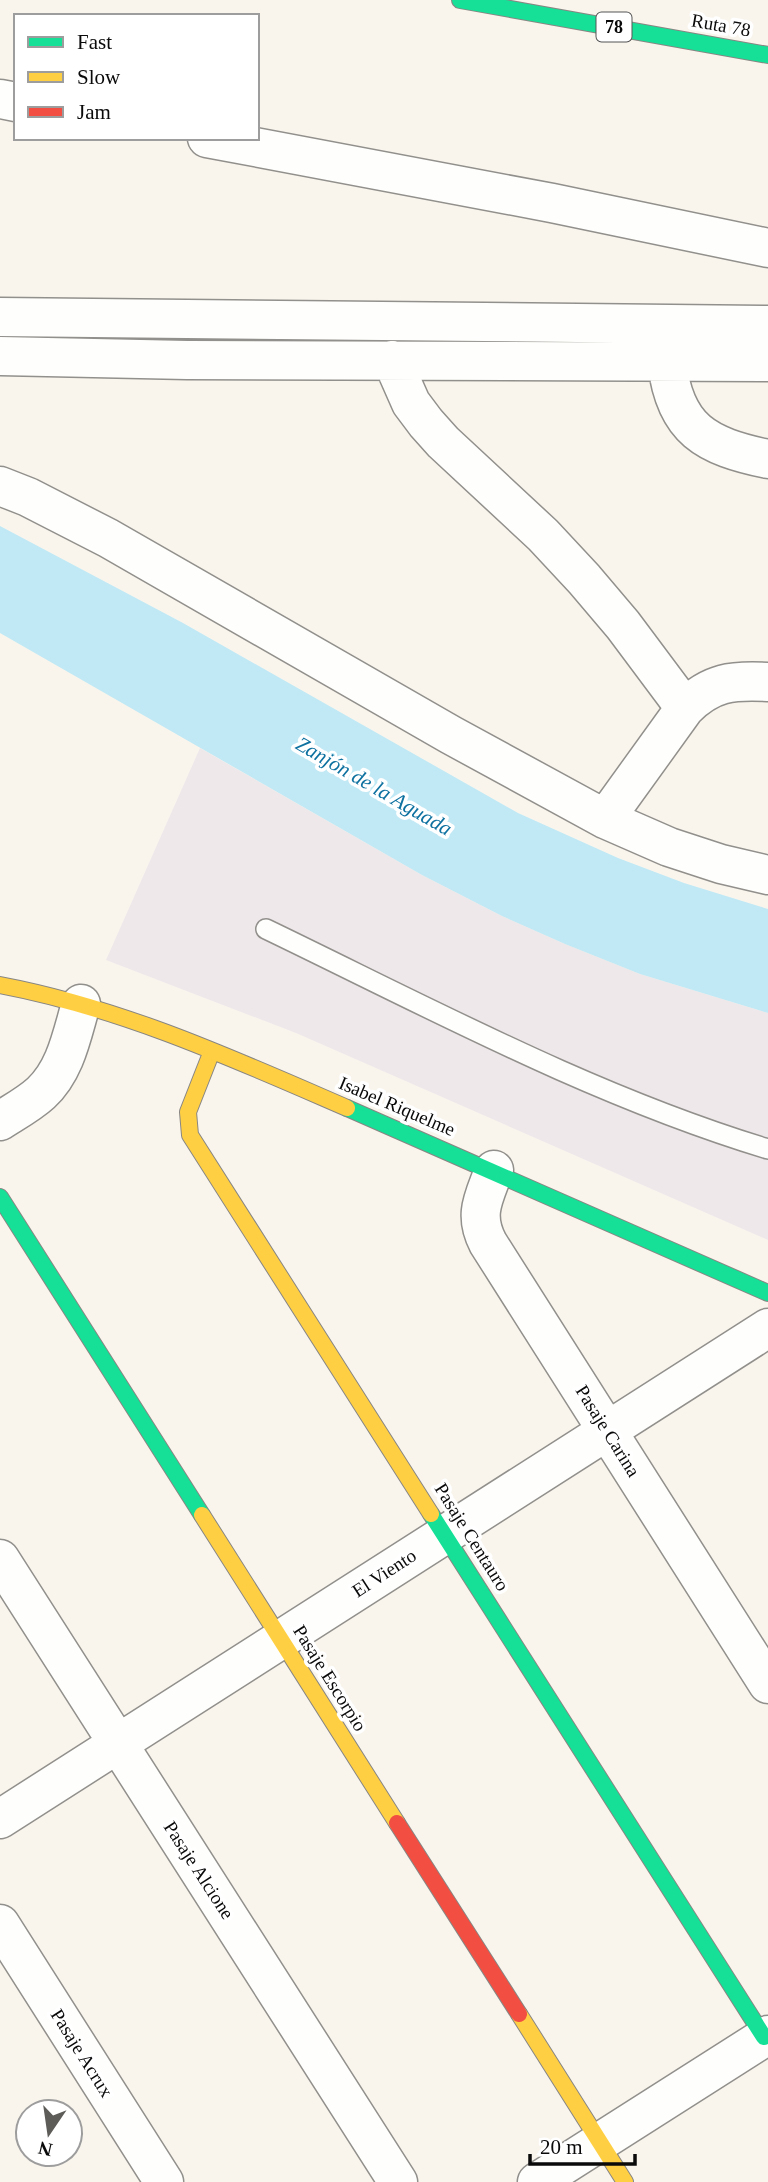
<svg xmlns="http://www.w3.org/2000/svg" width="768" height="2182" font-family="Georgia,serif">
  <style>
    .industrial { fill: #efe8eb }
    .water { fill: #c0e9f5 }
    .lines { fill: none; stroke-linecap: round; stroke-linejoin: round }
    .lane-casing { stroke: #92908c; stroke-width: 22 }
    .street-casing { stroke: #92908c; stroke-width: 41 }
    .fast-casing { stroke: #888683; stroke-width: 18 }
    .slow-casing { stroke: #888683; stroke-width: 18 }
    .jam-casing { stroke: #888683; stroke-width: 18 }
    .lane { stroke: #fefefc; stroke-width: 19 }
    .street { stroke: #fefefc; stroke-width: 38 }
    .fast { stroke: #16e098; stroke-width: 16 }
    .slow { stroke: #ffcf43; stroke-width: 16 }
    .jam { stroke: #f24e42; stroke-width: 16 }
    .labels { text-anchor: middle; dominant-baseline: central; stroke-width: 7; stroke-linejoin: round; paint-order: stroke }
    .shield { fill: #fff; stroke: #545454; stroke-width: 2 }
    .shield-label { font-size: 18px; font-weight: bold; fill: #0a0a0a }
    .street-label { font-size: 19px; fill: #0a0a0a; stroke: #fff }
    .water-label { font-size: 21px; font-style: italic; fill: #0e71a0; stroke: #fff }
  </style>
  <rect width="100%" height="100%" fill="#f9f5ed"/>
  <path class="industrial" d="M 200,748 L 422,875 L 502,916 L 565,944 L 640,974 L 768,1013 L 768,1240 L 296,1033 L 106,960 Z"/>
  <path class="water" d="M 0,526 L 183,623 L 518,813 L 618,858 L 684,883 L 768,909 L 768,1013 L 640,974 L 565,944 L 502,916 L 422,875 L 0,633 Z"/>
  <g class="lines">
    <g class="lane-casing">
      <path id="lane" d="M 266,929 C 430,1008 593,1096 768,1149"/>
    </g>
    <g class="street-casing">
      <path id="street" d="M 0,99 L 16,102
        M 207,138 L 552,203 L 768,248
        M 0,317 L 768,325
        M 0,356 L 187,360 L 768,362
        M 392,360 L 411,403 L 426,423 L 443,442 L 543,535 L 584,579 L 623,625 L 685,708
        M 667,363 C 675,430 706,446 768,459
        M 0,486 L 28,497 L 108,538 L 451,735 L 605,819 L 669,847 L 721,864 L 768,875
        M 605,819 L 685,708 C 711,682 732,680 768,682
        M 0,1121 C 14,1112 29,1104 41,1093 C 66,1070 72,1034 81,1004
        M 494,1170 C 484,1198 473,1214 488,1243 L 768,1684
        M 0,1559 L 398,2182
        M 0,1819 L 768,1328
        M 0,1924 L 164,2182
        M 537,2182 L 768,2035"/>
    </g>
    <g class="fast-casing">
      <path id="fast" d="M 460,0 L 768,55
        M 347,1108 L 768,1293
        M 0,1197 L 202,1515
        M 431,1514 L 764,2037"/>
    </g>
    <g class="slow-casing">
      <path id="slow" d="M 0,985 C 122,1008 234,1059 347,1108
        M 212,1051 L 188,1112 L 190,1135 L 431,1514
        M 202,1515 L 397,1823
        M 519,2014 L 625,2182"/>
    </g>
    <g class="jam-casing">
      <path id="jam" d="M 397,1823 L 519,2014"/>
    </g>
    <use href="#lane" class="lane"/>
    <use href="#street" class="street"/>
    <use href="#fast" class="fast"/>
    <use href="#slow" class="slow"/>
    <use href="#jam" class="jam"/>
  </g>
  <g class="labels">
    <rect class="shield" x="596.5" y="12.5" width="35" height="29" rx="5"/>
    <g class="shield-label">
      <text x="614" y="27">78</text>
    </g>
    <g class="street-label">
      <text transform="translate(721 25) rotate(10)">Ruta 78</text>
      <text transform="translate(397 1106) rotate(23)">Isabel Riquelme</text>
      <text transform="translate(608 1431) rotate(58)">Pasaje Carina</text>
      <text transform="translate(472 1537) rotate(58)">Pasaje Centauro</text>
      <text transform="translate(384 1573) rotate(-33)">El Viento</text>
      <text transform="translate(330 1678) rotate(58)">Pasaje Escorpio</text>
      <text transform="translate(199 1870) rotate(57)">Pasaje Alcione</text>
      <text transform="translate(82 2053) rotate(58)">Pasaje Acrux</text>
    </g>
    <g class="water-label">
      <text transform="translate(374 786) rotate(30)">Zanjón de la Aguada</text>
    </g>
  </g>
  <rect x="14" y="14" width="245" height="126" fill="#ffffff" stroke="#9d9d9d" stroke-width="2"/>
  <rect x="28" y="37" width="35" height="10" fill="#16e098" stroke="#9d9d9d" stroke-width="2"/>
  <text x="77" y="49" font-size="21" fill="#0a0a0a">Fast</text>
  <rect x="28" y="72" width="35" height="10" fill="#ffcf43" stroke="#9d9d9d" stroke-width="2"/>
  <text x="77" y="84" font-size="21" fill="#0a0a0a">Slow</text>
  <rect x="28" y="107" width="35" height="10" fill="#f24e42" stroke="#9d9d9d" stroke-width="2"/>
  <text x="77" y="119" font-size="21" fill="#0a0a0a">Jam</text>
  <g transform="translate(49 2133) rotate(193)"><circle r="33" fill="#ffffff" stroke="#9d9d9d" stroke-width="2"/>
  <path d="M0-5L12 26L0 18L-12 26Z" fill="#5e5c59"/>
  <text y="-10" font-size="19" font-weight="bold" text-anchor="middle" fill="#0a0a0a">N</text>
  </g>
  <path d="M530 2154v10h105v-10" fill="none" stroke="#0a0a0a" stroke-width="3.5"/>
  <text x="540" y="2154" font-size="21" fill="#0a0a0a" stroke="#ffffff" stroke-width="5" paint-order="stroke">20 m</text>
</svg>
